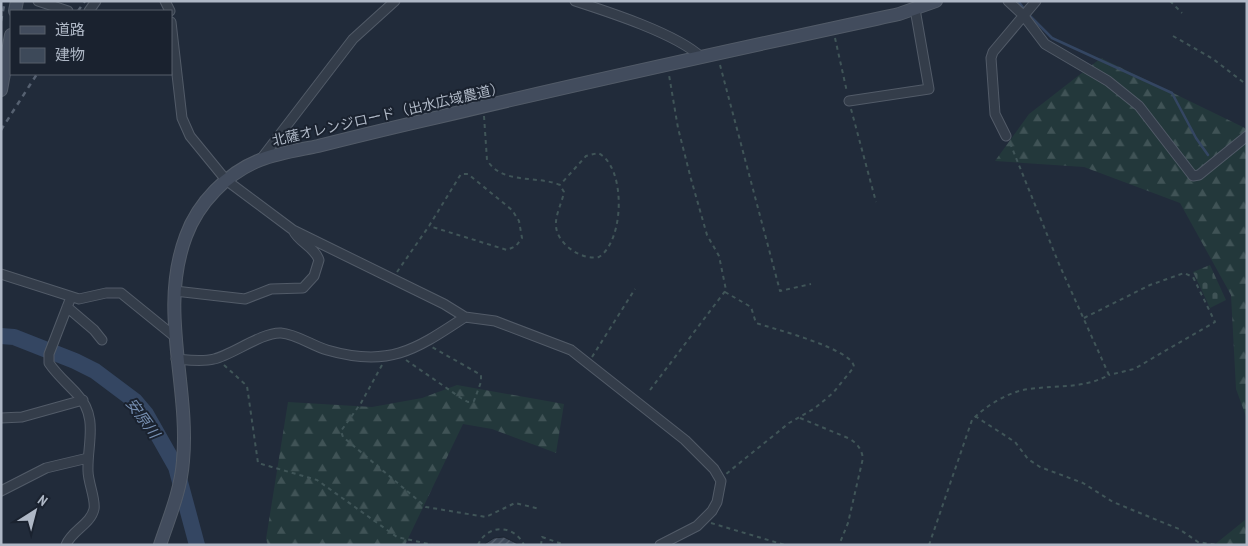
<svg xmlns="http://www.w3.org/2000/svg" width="1248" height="546" font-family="'PT Sans Narrow','Noto Sans JP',sans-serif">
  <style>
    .forest { fill: url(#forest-firs) }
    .cemetery { fill: url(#cemetery-stones) }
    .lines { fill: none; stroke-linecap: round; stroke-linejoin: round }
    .stream { stroke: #344662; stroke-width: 2.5 }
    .river { stroke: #344662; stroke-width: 16 }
    .building { fill: url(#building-hatch); stroke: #1c2431 }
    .street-casing { stroke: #525b68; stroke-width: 11 }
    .secondary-casing { stroke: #525b68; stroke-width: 14 }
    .path { stroke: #405558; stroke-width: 2; stroke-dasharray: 4 4; stroke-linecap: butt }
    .street { stroke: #343d4a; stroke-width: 9 }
    .secondary { stroke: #424c5d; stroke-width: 12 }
    .rail { stroke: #566171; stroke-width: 2.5; stroke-dasharray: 5 5; stroke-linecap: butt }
    .labels { text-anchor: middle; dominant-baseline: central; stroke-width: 4; stroke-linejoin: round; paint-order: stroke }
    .street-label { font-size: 14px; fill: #afb8c6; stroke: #1a222f }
    .water-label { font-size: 15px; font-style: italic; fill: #768eb0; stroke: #1a222f }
  </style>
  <defs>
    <pattern id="forest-firs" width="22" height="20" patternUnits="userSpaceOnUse" patternTransform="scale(1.25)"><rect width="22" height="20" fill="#23383b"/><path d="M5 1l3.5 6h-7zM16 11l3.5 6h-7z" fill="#405356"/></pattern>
    <pattern id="cemetery-stones" width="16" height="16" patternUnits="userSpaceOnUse" patternTransform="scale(1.25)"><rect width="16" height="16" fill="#23383b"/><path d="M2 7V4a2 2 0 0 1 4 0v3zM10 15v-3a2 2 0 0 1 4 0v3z" fill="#405356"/></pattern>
    <pattern id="building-hatch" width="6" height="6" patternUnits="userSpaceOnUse" patternTransform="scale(1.25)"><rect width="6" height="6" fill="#3d4959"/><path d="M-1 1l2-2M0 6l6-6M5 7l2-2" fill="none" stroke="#56616f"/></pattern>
  </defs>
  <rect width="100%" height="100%" fill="#212b3a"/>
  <path class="forest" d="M 1101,58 L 1245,128 L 1247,132 L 1247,419 L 1236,389 L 1231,295 L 1180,203 L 1084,167 L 995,161 L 1029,114 Z
    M 457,385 L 564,404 L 556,453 L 492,429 L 463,424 L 405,545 L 268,545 L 266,539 L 288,402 L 372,407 L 422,398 Z
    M 1245,520 L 1247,545 L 1214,545 Z"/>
  <path class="cemetery" d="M 1210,265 L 1226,300 L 1210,308 L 1193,272 Z"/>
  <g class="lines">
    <path class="stream" d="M 1018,1 L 1025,10
      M 1028,14 L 1052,38 L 1172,93 L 1196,138 L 1208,155"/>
    <path class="river" d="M 1,336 L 14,337 L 75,361 L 95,371 L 135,401 L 146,414 L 176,467 L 197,545"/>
  </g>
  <path class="building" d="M 504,537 L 520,545 L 483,545 L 494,538 Z"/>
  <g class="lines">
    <g class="street-casing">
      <path id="street" d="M 38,1 L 68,11
        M 165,1 L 170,11
        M 575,1 C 609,12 677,34 701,57
        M 1008,1 L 1023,15 L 1045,44 L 1108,81 L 1139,106 L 1193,176 L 1199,175 L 1247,136
        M 89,11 L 96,1
        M 171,22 L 182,118 L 190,136 L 226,180 L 293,230 L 444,304 L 465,317 L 495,321 L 571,350 L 685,440 L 714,469 L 721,481 L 717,502 L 712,511 L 697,526 L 660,545
        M 849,101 L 929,89 L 915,9
        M 1006,136 L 995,114 L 991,58 L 993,52 L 1036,1
        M 261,159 L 353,39 L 395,1
        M 1,274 L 79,299 L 106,293 L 121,293 L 174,336
        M 175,291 L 245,299 L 271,289 L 303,288 L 314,276 L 319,260 C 314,246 299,243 293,230
        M 67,307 L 94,330 L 102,340
        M 176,359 C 188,360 202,362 214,359 C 232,355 262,332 281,333 C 296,334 313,346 327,350 C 389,368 415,350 465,317
        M 1,418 L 22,417 L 83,400
        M 1,491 L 46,468 L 88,458
        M 66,545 C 71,531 91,524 94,509 C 96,500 88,482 88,471 C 87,444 99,417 77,394 C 67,383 57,375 49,363 L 49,354 L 71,297"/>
    </g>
    <g class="secondary-casing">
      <path id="secondary" d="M 15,11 L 17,1
        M 1,90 L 11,35
        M 160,545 C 169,518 181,490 183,461 C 190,386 158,310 186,236 C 198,203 227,173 260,160 C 278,153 299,150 318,146 C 358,136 399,126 439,117 C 592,80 746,47 899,14 L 936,1"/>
    </g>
    <path class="path" d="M 1170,1 L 1182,13
      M 1173,36 L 1213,59 L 1247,85
      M 835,38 L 847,92
      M 720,65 L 780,291 L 811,284
      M 1247,87 L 1247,91
      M 851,109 L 876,202
      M 484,116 L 487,160 C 502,185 537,175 560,185 L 564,192 C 562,203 555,215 556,226 C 557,244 582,261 599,257 C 625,240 626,166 598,153 L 586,156 L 560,185
      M 397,272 L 429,226 L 461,174 L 468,174 L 512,210 L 519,221 L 522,238 L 516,246 L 507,250 L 429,226
      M 725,292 L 751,307 L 756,323 C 774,329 853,349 854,367 L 833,393 L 815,408 L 789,423 L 726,474
      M 1084,318 L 1150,285 L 1184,273 L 1193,277 L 1215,322 L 1134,369 L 1109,375
      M 592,357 L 635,289
      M 406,360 L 461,398 L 468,402 L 474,401 L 481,382 L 481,375 L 432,347
      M 224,365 L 247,386 L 258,463 L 317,480 L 397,537 L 433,545
      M 382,365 L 361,403 L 341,431 L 343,437 L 426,507 L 486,517 L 515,503 L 540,509
      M 650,390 L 726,290 L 719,256 L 707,235 L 691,179 L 678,128 L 669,75
      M 975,416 L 1015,442 L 1028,459 L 1040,467 L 1083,483 L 1113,502 L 1179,529 L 1198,542 L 1217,545
      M 800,418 L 848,438 C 857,443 861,448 863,458 L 848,523 L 839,545
      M 711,523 L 785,545
      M 478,545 C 487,524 514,524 524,545
      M 541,545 L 542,537 L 565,545
      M 929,545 L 972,420 C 985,406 1010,391 1029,389 C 1058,385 1083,389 1109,375 L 1059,264 L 1010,143"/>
    <use href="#street" class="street"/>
    <use href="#secondary" class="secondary"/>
    <path class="rail" d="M 78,11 L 85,1
      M 1,21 L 5,1
      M 1,130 L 37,74"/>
  </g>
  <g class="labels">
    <g class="street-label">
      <text transform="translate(388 114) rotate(-13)">北薩オレンジロード（出水広域農道）</text>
    </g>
    <g class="water-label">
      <text transform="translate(143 418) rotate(54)">安原川</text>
    </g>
  </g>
  <rect width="1248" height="546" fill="none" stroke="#afb8c6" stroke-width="5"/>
  <rect x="10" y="10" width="162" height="65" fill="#1a222f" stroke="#565e6b"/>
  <rect x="20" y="26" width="25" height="8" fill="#424c5d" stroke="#565e6b"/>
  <text x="55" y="35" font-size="15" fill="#afb8c6">道路</text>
  <rect x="20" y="48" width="25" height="15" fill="#3d4959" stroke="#565e6b"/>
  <text x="55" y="60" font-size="15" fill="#afb8c6">建物</text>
  <g transform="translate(35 511) rotate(36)" stroke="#1a222f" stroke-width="4" paint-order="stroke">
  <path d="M0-4L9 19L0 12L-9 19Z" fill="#afb8c6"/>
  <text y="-8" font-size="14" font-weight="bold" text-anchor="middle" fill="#afb8c6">N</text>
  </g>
</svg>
